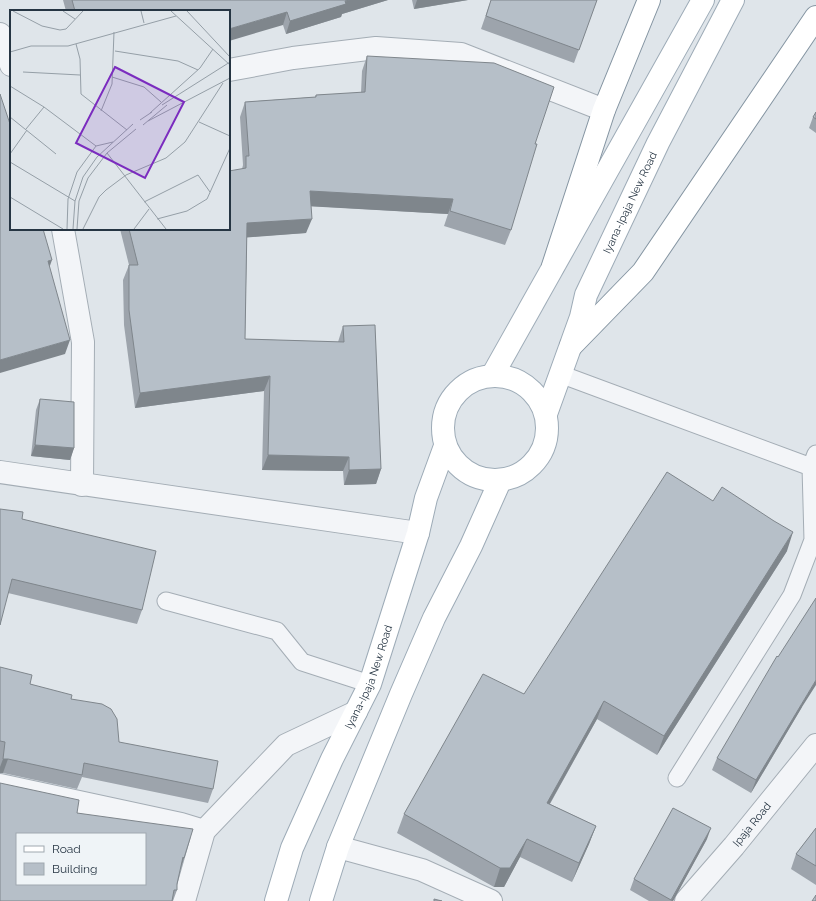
<svg xmlns="http://www.w3.org/2000/svg" width="816" height="901" font-family="Raleway,sans-serif">
  <style>
    .lines { fill: none; stroke-linecap: round; stroke-linejoin: round }
    .service-casing { stroke: #a4adb5; stroke-width: 19 }
    .minor-casing { stroke: #a4adb5; stroke-width: 24 }
    .primary-casing { stroke: #9dabb7; stroke-width: 24 }
    .trunk-casing { stroke: #8595a2; stroke-width: 24 }
    .service { stroke: #f3f5f8; stroke-width: 17 }
    .minor { stroke: #f3f5f8; stroke-width: 22 }
    .primary { stroke: #fff; stroke-width: 22 }
    .trunk { stroke: #fff; stroke-width: 22 }
    .wall { fill: #9da4ac }
    .shaded-wall { fill: #7f868c }
    .building { fill: #b6bfc8; stroke: #7f868c; fill-rule: evenodd }
    .labels { text-anchor: middle; dominant-baseline: central; stroke-width: 4; stroke-linejoin: round; paint-order: stroke }
    .street-label { font-size: 11px; fill: #263543; stroke: #eff4f7 }
    .inset-road { fill: none; stroke: #959fa7; stroke-width: 1 }
    .view { fill: #7b2cbf; fill-opacity: 0.15; stroke: #7b2cbf; stroke-width: 2 }
    .inset-edge { fill: none; stroke: #263543; stroke-width: 2 }
  </style>
  <rect width="100%" height="100%" fill="#dfe5ea"/>
  <g class="lines">
    <g class="service-casing">
      <path id="service" d="M 560,374 L 811,467
        M 166,601 L 277,631 L 302,662 L 370,684
        M 677,778 L 792,595 L 813,540 L 811,467 L 816,454"/>
    </g>
    <g class="minor-casing">
      <g id="minor">
        <path d="M 0,34 L 11,65"/>
        <path d="M 229,70 L 293,58 L 376,48 L 461,54 L 604,110"/>
        <path d="M 63,229 L 83,342 L 82,485"/>
        <path d="M 0,472 L 418,533"/>
        <path d="M 0,785 L 181,824 L 204,831"/>
        <path d="M 338,847 L 422,870 L 491,901"/>
        <path d="M 184,901 L 204,831 L 286,745 L 356,712"/>
        <path id="s1" d="M 686,901 L 734,846 L 816,745"/>
      </g>
    </g>
    <g class="primary-casing">
      <g id="primary">
        <circle cx="495" cy="428" r="52"/>
        <path d="M 492,376 L 703,0"/>
        <path id="s2" d="M 546,414 L 581,317 L 586,295 L 658,143 L 733,0"/>
        <path id="s3" d="M 276,901 L 292,848 L 332,759 L 370,684 L 418,533 L 426,498 L 445,446"/>
        <path d="M 321,901 L 338,847 L 401,694 L 434,618 L 471,546 L 500,481"/>
      </g>
    </g>
    <g class="trunk-casing">
      <path id="trunk" d="M 553,266 L 604,110 L 649,0
        M 571,346 L 643,272 L 816,17"/>
    </g>
    <use href="#service" class="service"/>
    <use href="#minor" class="minor"/>
    <use href="#primary" class="primary"/>
    <use href="#trunk" class="trunk"/>
  </g>
  <path class="wall" d="M 63,0 L 388,0 L 342,14 L 341,17 L 286,34 L 283,25 L 229,11 L 66,11 Z
    M 412,0 L 468,0 L 414,9 Z
    M 491,0 L 597,0 L 574,63 L 481,29 Z
    M 367,56 L 535,144 L 511,230 L 505,245 L 444,226 L 448,214 L 311,206 L 306,233 L 247,237 L 245,339 L 338,342 L 343,326 L 381,469 L 376,484 L 344,485 L 343,471 L 262,470 L 264,391 L 135,408 L 124,325 L 123,280 L 129,265 L 120,229 L 229,229 L 242,169 L 243,165 L 240,117 L 245,102 L 315,97 L 316,95 L 361,93 L 362,71 Z
    M 816,112 L 816,133 L 809,128 L 813,117 Z
    M 40,399 L 74,448 L 70,460 L 31,456 L 36,410 Z
    M 713,501 L 774,521 L 787,551 L 657,755 L 597,719 L 550,804 L 596,826 L 589,844 L 572,882 L 520,857 L 504,887 L 494,887 L 397,833 L 404,814 L 524,694 Z
    M 22,519 L 142,610 L 137,624 L 8,593 Z
    M 778,657 L 802,707 L 751,793 L 712,770 L 717,758 Z
    M 0,667 L 30,684 L 71,699 L 119,742 L 213,789 L 208,803 L 82,777 L 77,789 L 3,773 L 0,773 Z
    M 77,813 L 184,858 L 180,870 L 177,884 L 177,890 L 173,901 L 0,901 Z
    M 816,828 L 816,885 L 791,869 L 796,854 Z
    M 707,839 L 673,901 L 649,901 L 630,890 L 634,879 Z"/>
  <path class="shaded-wall" d="M 350,0 L 388,0 L 342,14 L 341,17 L 286,34 L 290,21 Z
    M 417,0 L 468,0 L 414,9 Z
    M 287,12 L 283,25 L 229,41 L 229,29 Z
    M 310,191 L 453,199 L 448,214 L 305,206 Z
    M 312,219 L 306,233 L 241,238 L 247,223 Z
    M 52,260 L 47,274 L 48,261 Z
    M 70,340 L 65,354 L 0,373 L 0,360 Z
    M 270,376 L 264,391 L 135,408 L 140,393 Z
    M 35,445 L 74,448 L 70,460 L 31,456 Z
    M 268,455 L 349,457 L 343,471 L 262,470 Z
    M 381,469 L 376,484 L 344,485 L 349,470 Z
    M 793,532 L 787,551 L 657,755 L 664,736 Z
    M 816,680 L 816,685 L 802,707 L 751,793 L 756,780 Z
    M 604,701 L 597,719 L 540,821 L 547,803 Z
    M 3,759 L 8,759 L 3,773 L 0,773 L 0,767 Z
    M 596,826 L 589,844 L 572,882 L 579,863 Z
    M 711,828 L 707,839 L 673,901 L 671,901 Z
    M 527,839 L 520,857 L 504,887 L 494,887 L 500,868 Z
    M 183,857 L 184,858 L 180,871 Z"/>
  <path class="building" d="M 72,0 L 350,0 L 345,1 L 346,4 L 290,21 L 287,12 L 229,29 L 229,11 L 75,11 Z
    M 491,0 L 597,0 L 579,50 L 486,16 Z
    M 367,56 L 494,63 L 554,87 L 535,144 L 537,144 L 511,230 L 450,211 L 453,199 L 310,191 L 312,219 L 247,223 L 245,339 L 344,342 L 343,326 L 375,325 L 381,469 L 349,470 L 349,457 L 268,455 L 270,376 L 140,393 L 129,310 L 129,265 L 138,265 L 129,229 L 229,229 L 229,171 L 246,168 L 246,156 L 249,156 L 245,102 L 316,97 L 316,95 L 365,92 Z
    M 0,94 L 11,127 L 11,229 L 43,229 L 52,260 L 48,261 L 70,340 L 0,360 Z
    M 816,112 L 816,119 L 813,117 Z
    M 40,399 L 74,402 L 74,448 L 35,445 Z
    M 667,472 L 713,501 L 722,487 L 774,521 L 793,532 L 664,736 L 604,701 L 547,803 L 596,826 L 579,863 L 527,839 L 510,868 L 500,868 L 404,814 L 483,674 L 524,694 Z
    M 0,509 L 23,512 L 22,519 L 156,551 L 142,610 L 12,579 L 0,625 Z
    M 816,598 L 816,680 L 756,780 L 717,758 L 777,656 L 778,657 Z
    M 0,667 L 32,675 L 30,684 L 72,695 L 71,699 L 102,704 L 111,709 L 117,719 L 119,742 L 218,761 L 213,789 L 84,763 L 82,775 L 8,759 L 3,759 L 5,742 L 0,741 Z
    M 0,783 L 79,800 L 77,813 L 193,829 L 184,858 L 183,857 L 177,884 L 177,890 L 174,890 L 172,901 L 0,901 ZM 17,834 L 145,834 L 145,884 L 17,884 Z
    M 673,808 L 711,828 L 671,900 L 634,879 Z
    M 816,828 L 816,866 L 796,854 Z
    M 816,895 L 816,901 L 812,901 Z
    M 434,899 L 442,901 L 434,901 Z"/>
  <g class="labels">
    <g class="street-label">
      <text stroke="none"><textPath href="#s2" startOffset="228">Iyana-Ipaja New Road</textPath></text>
      <text stroke="none"><textPath href="#s3" startOffset="243">Iyana-Ipaja New Road</textPath></text>
      <text stroke="none"><textPath href="#s1" startOffset="101">Ipaja Road</textPath></text>
    </g>
  </g>
  <g transform="translate(10 10)">
    <rect width="220" height="220" fill="#dfe5ea"/>
    <path class="inset-road" d="M 3,1 L 32,16 L 50,20 L 56,19 L 73,1M 53,1 L 65,9M 131,1 L 134,13M 161,1 L 220,55M 177,1 L 220,47M 66,34 L 70,49 L 71,84 L 117,120M 105,41 L 168,51 L 188,60M 0,42 L 21,36 L 58,36 L 166,6M 13,62 L 70,65M 102,67 L 134,77 L 151,92M 0,76 L 34,97 L 86,136M 152,95 L 220,52M 91,101 L 102,74 L 104,22M 140,103 L 190,58 L 203,39M 0,107 L 46,144M 130,110 L 142,102M 138,111 L 220,68M 189,112 L 220,126M 133,115 L 157,95M 16,119 L 34,97M 97,143 L 156,219M 0,144 L 17,120M 0,152 L 65,191M 0,187 L 53,219M 134,192 L 188,165 L 200,182M 147,209 L 177,201 L 197,189 L 220,138M 57,219 L 58,189 L 67,162 L 86,136 L 103,132M 63,219 L 65,191 L 73,167 L 87,147 L 123,114M 67,219 L 69,191 L 78,168 L 97,143 L 126,119M 73,219 L 89,187 L 96,180 L 116,165 L 156,148 L 175,132 L 213,73M 124,219 L 139,199"/>
    <path class="view" d="M 105,57 L 174,92 L 135,168 L 66,133 Z"/>
    <rect width="220" height="220" class="inset-edge"/>
  </g>
  <rect x="16" y="833" width="130" height="52" fill="#eff4f7" stroke="#9fa8af"/>
  <rect x="24" y="846" width="20" height="6" fill="#ffffff" stroke="#9fa8af"/>
  <text x="52" y="853" font-size="12" fill="#263543">Road</text>
  <rect x="24" y="863" width="20" height="12" fill="#b6bfc8" stroke="#9fa8af"/>
  <text x="52" y="873" font-size="12" fill="#263543">Building</text>
</svg>
